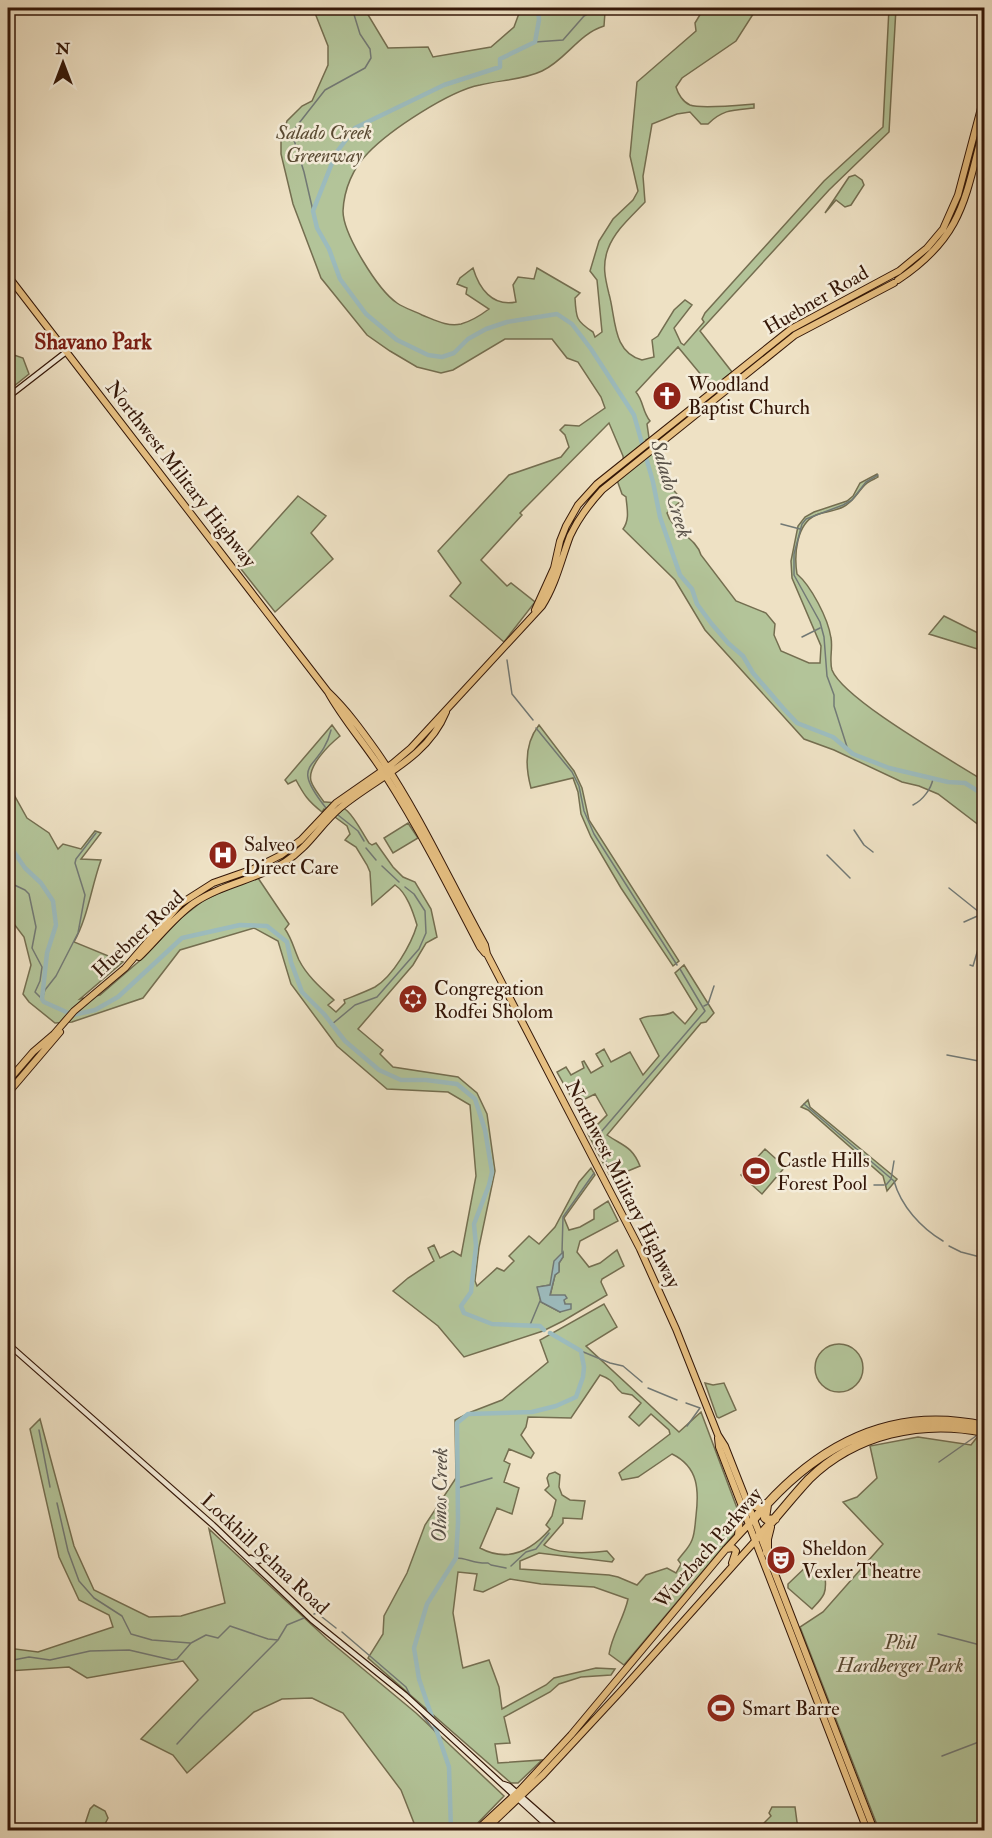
<svg xmlns="http://www.w3.org/2000/svg" width="992" height="1838" font-family="'IM FELL Double Pica',serif">
  <style>
    .green { fill: #b3c499; stroke: #746e50; stroke-width: 1.5; fill-rule: evenodd }
    .water { fill: #9cbbbd; stroke: #727975; stroke-width: 1.5 }
    .lines { fill: none; stroke-linecap: round; stroke-linejoin: round }
    .stream { stroke: #727975; stroke-width: 1.5 }
    .river { stroke: #9cbbbd; stroke-width: 4.5 }
    .secondary-casing { stroke: #341708; stroke-width: 7 }
    .primary-casing { stroke: #341708; stroke-width: 8 }
    .motorway-casing { stroke: #341708; stroke-width: 10 }
    .secondary { stroke: #f4ecd9; stroke-width: 4.5 }
    .primary { stroke: #e7c082; stroke-width: 6 }
    .motorway { stroke: #e7c082; stroke-width: 8 }
    .labels { text-anchor: middle; dominant-baseline: central; stroke-width: 5; stroke-linejoin: round; paint-order: stroke }
    .park-label { font-size: 20px; font-style: italic; fill: #5a4b34; stroke: #f4ecd9 }
    .street-label { font-size: 20px; fill: #341708; stroke: #f4ecd9 }
    .poi-label { font-size: 20px; fill: #341708; stroke: #f4ecd9; text-anchor: start }
    .water-label { font-size: 21px; font-style: italic; fill: #585047; stroke: #f4ecd9 }
    .quarter-label { font-size: 22px; font-weight: bold; fill: #7a1f14; stroke: #f4ecd9 }
  </style>
  <rect width="100%" height="100%" fill="#eee1c4"/>
  <filter id="stains"><feTurbulence type="fractalNoise" baseFrequency=".00333" numOctaves="4"/><feColorMatrix values="0 0 0 0 .2 0 0 0 0 .09 0 0 0 0 .02 0 0 0 .5 -.17"/></filter>
  <radialGradient id="worn" r=".72"><stop offset=".6" stop-color="#630" stop-opacity="0"/><stop offset="1" stop-color="#630" stop-opacity=".3"/></radialGradient>
  <path class="green" d="M 313,8 L 364,8 L 388,48 L 428,47 L 433,57 L 491,47 L 514,27 L 521,8 L 613,8 L 605,12 L 604,26 C 578,34 566,60 542,71 C 523,80 500,80 480,85 C 449,91 390,130 368,153 C 353,168 344,189 343,211 C 343,234 378,290 397,303 C 404,308 414,311 422,315 C 435,320 447,327 461,324 C 472,321 481,315 489,309 L 466,294 L 467,288 L 457,284 L 460,278 L 473,268 C 479,288 492,307 516,302 L 513,285 L 518,277 L 534,279 L 537,268 L 580,293 L 575,298 C 576,318 576,321 593,332 L 595,337 L 602,332 L 597,280 L 590,271 L 599,241 L 613,219 L 633,200 L 638,191 L 630,156 L 637,82 L 696,31 L 695,23 L 704,8 L 757,8 L 736,41 L 682,78 L 676,87 C 678,94 683,102 690,105 C 701,109 741,105 754,104 L 754,108 C 734,110 723,109 708,124 L 701,124 L 690,112 L 677,114 L 652,124 L 643,176 L 645,202 C 632,216 615,230 608,249 C 602,265 605,278 609,294 C 616,318 612,352 642,360 L 654,357 L 652,340 L 658,336 L 674,310 L 685,300 L 692,305 L 674,328 L 681,343 L 684,345 L 704,322 L 702,319 L 705,313 L 824,181 L 883,127 L 889,8 L 896,8 L 889,132 L 829,190 L 700,331 L 732,372 L 712,388 L 678,347 L 636,392 C 644,402 642,411 650,421 L 647,424 L 649,438 L 646,440 L 669,470 L 669,485 L 682,500 L 667,513 C 672,531 696,537 701,555 L 736,601 L 766,613 L 775,624 L 774,635 L 781,651 L 809,663 L 820,663 L 821,646 L 792,578 L 791,561 L 798,526 L 805,517 L 814,512 L 847,501 L 853,496 L 860,483 L 877,474 L 878,477 C 875,479 869,481 866,484 C 858,491 854,502 843,507 C 835,511 825,512 816,515 C 796,524 794,555 797,574 C 811,586 828,618 831,638 C 833,648 829,660 832,670 C 844,700 953,761 984,781 L 984,829 L 938,794 L 919,786 L 902,782 L 834,750 L 804,739 L 705,630 L 675,580 L 623,529 C 630,519 627,509 626,497 L 622,494 L 617,480 L 625,474 L 623,456 L 609,423 L 520,513 L 522,515 L 481,560 L 507,586 L 511,583 L 535,602 L 504,642 L 450,596 L 461,583 L 438,551 L 509,475 L 561,457 L 569,447 L 565,435 L 560,430 L 565,425 L 579,426 L 605,408 L 601,397 L 578,362 L 567,358 L 552,339 L 505,339 L 453,370 L 441,373 L 417,367 L 390,351 L 367,335 L 321,278 L 293,204 L 281,154 L 281,140 L 287,121 L 302,106 L 312,101 L 328,65 L 328,46 Z
    M 855,175 L 862,180 L 864,185 L 851,205 L 845,207 L 836,200 L 825,213 L 849,177 Z
    M 8,353 L 23,358 L 29,374 L 8,391 Z
    M 298,496 L 326,516 L 311,533 L 333,559 L 275,612 L 237,564 Z
    M 944,616 L 984,636 L 984,651 L 929,634 Z
    M 332,725 L 340,736 C 330,744 307,766 311,781 C 313,788 320,796 324,802 C 349,801 357,825 369,843 L 372,845 L 376,843 L 393,867 L 403,877 L 415,882 L 431,909 L 437,937 L 426,943 L 413,965 L 358,1029 L 383,1050 L 380,1054 L 393,1067 L 458,1077 L 477,1093 L 487,1114 L 495,1171 L 479,1247 L 475,1281 L 477,1286 L 497,1268 L 504,1271 L 514,1261 L 509,1256 L 529,1236 L 539,1244 L 555,1227 L 579,1182 L 591,1168 L 595,1175 L 564,1218 L 569,1230 L 580,1227 L 594,1219 L 594,1210 L 608,1201 L 618,1221 L 580,1241 L 577,1252 L 589,1267 L 600,1263 L 617,1250 L 624,1266 L 602,1279 L 601,1282 L 607,1295 L 563,1321 L 543,1331 L 464,1357 L 438,1326 L 393,1291 L 408,1278 L 434,1261 L 428,1248 L 434,1245 L 440,1258 L 453,1251 L 461,1256 L 476,1176 L 470,1105 L 448,1092 L 387,1089 L 337,1046 L 291,984 L 278,941 L 254,928 L 180,950 L 143,998 L 72,1022 L 55,1023 L 29,1002 L 23,994 L 31,965 L 24,937 L 8,916 L 8,875 L 14,867 L 8,858 L 8,784 L 27,818 L 49,833 L 58,849 L 63,844 L 81,849 L 95,831 L 101,833 L 81,859 L 101,860 C 91,888 88,917 74,942 L 123,962 L 80,999 L 100,995 L 144,957 L 181,918 L 204,900 L 239,884 L 258,878 L 289,924 L 285,929 C 292,939 294,949 299,960 C 307,976 321,988 334,1000 L 328,1005 L 336,1012 L 345,1003 L 344,1000 C 354,996 365,992 375,987 C 393,976 411,945 417,925 C 413,912 407,893 395,885 L 372,905 L 370,872 L 367,865 L 356,847 L 345,840 L 350,834 L 347,826 L 324,809 L 322,812 C 308,801 304,795 296,780 L 288,784 L 285,780 ZM 563,1252 L 563,1257 L 559,1263 L 559,1271 L 555,1275 L 550,1296 L 564,1300 L 565,1305 L 560,1312 L 541,1302 L 538,1287 L 550,1285 Z
    M 539,725 L 574,771 L 582,788 L 589,820 L 679,961 L 673,966 L 621,888 L 591,837 L 581,814 L 578,792 L 573,778 L 531,788 C 525,766 524,744 539,725 Z
    M 408,823 L 418,838 L 393,853 L 384,838 Z
    M 684,965 L 714,1013 L 706,1022 L 701,1023 L 607,1135 C 623,1146 632,1146 640,1166 L 611,1178 L 588,1134 L 607,1115 L 595,1094 L 575,1104 L 557,1072 L 566,1067 L 571,1075 L 584,1068 L 582,1062 L 584,1061 L 591,1073 L 603,1066 L 596,1054 L 604,1049 L 611,1062 L 630,1052 L 643,1075 L 659,1056 L 640,1019 C 651,1013 662,1018 673,1012 L 685,1024 L 697,1009 L 675,973 Z
    M 808,1100 L 810,1107 L 897,1179 L 887,1191 L 883,1176 L 808,1110 L 801,1107 Z
    M 765,1149 L 785,1167 L 762,1194 L 741,1175 Z
    M 604,1304 L 617,1327 L 586,1346 L 679,1432 L 701,1412 L 737,1508 L 738,1521 L 735,1533 L 624,1665 L 609,1654 C 612,1635 624,1618 628,1599 L 594,1587 L 541,1584 L 510,1579 L 483,1592 L 474,1590 L 477,1574 L 458,1572 L 453,1613 L 462,1664 L 463,1668 L 489,1660 L 499,1687 L 502,1709 L 546,1685 L 554,1678 L 596,1668 L 615,1669 L 611,1675 L 581,1677 L 559,1684 L 550,1692 L 504,1717 L 510,1743 L 495,1744 L 498,1763 L 542,1760 L 518,1783 L 511,1783 L 368,1658 L 383,1634 L 384,1616 L 407,1573 L 425,1525 L 456,1478 L 455,1420 L 471,1412 L 502,1400 L 548,1362 L 540,1340 ZM 600,1375 C 616,1381 612,1385 622,1393 L 632,1395 L 641,1403 L 629,1417 L 639,1426 L 651,1414 L 669,1430 L 670,1434 L 619,1473 L 622,1480 L 638,1477 L 672,1454 C 699,1467 699,1491 696,1516 C 695,1524 695,1533 692,1540 C 689,1548 683,1553 678,1560 L 681,1564 L 676,1573 L 667,1568 L 646,1575 L 637,1585 L 618,1577 L 609,1575 L 520,1569 L 520,1561 L 539,1553 L 612,1562 L 614,1559 L 607,1551 C 591,1553 557,1555 544,1545 L 563,1523 L 563,1518 L 582,1519 L 585,1501 L 570,1500 L 562,1495 L 559,1487 L 560,1475 L 555,1472 L 549,1474 L 547,1478 L 549,1486 L 545,1490 L 556,1500 L 552,1516 L 546,1525 L 550,1529 C 531,1551 508,1563 480,1548 L 497,1508 L 512,1514 L 519,1488 L 504,1482 L 510,1464 L 504,1461 L 509,1449 L 531,1458 L 534,1453 L 521,1435 L 526,1427 L 528,1417 L 571,1418 Z
    M815 1368a24 24 0 1 1 48 0a24 24 0 1 1-48 0Z
    M 705,1383 L 713,1385 L 724,1383 L 736,1410 L 719,1418 L 717,1417 Z
    M 40,1419 L 74,1546 L 94,1590 L 149,1617 L 181,1616 L 225,1603 L 209,1529 L 327,1639 L 416,1713 L 504,1796 L 471,1830 L 423,1830 L 414,1823 L 401,1790 L 343,1713 L 312,1698 L 282,1699 L 254,1712 L 187,1773 L 173,1755 L 141,1739 L 198,1680 L 183,1661 L 87,1678 L 69,1667 L 8,1671 L 8,1648 L 38,1652 L 113,1627 L 109,1615 L 79,1600 L 59,1557 L 30,1429 Z
    M 978,1436 L 984,1438 L 984,1830 L 879,1830 L 800,1627 L 823,1612 L 883,1544 L 843,1502 L 857,1497 L 877,1478 L 870,1446 L 918,1437 L 971,1445 Z
    M 810,1563 L 825,1576 C 827,1594 824,1596 812,1609 L 788,1588 L 788,1584 Z
    M 94,1805 L 105,1811 L 108,1818 L 102,1830 L 83,1830 L 90,1809 Z
    M 772,1807 L 795,1807 L 797,1822 L 801,1830 L 780,1830 L 777,1829 L 764,1830 L 764,1823 L 771,1816 L 769,1813 Z"/>
  <path class="water" d="M 563,1252 L 563,1257 L 559,1263 L 559,1272 L 555,1275 L 550,1295 L 565,1295 L 567,1298 L 564,1300 L 565,1304 L 571,1304 L 571,1309 L 560,1312 L 541,1302 L 537,1287 L 550,1285 L 554,1261 Z"/>
  <g class="lines">
    <path class="stream" d="M 535,42 L 563,40 L 584,16 L 599,8
      M 313,211 L 304,172 L 294,140 L 296,127 L 325,90 L 365,68 L 371,58 L 370,49 L 360,34 L 352,8
      M 781,524 L 800,529
      M 802,637 L 820,628
      M 507,660 L 512,694 L 533,720
      M 536,728 L 572,772 L 579,786 L 584,811 L 594,834 L 677,965
      M 848,750 L 834,706 L 834,695 L 827,676 L 824,637 L 820,622 L 794,575 L 794,554 L 802,524 L 806,519 L 843,505 L 852,500 L 866,482 L 878,475
      M 913,805 C 923,800 931,789 933,779
      M 326,808 C 287,759 321,772 331,730
      M 338,815 L 358,831 L 364,841
      M 854,830 L 864,845 L 873,852
      M 366,848 L 376,860
      M 827,855 L 850,878
      M 382,866 L 399,882
      M 8,882 L 25,890 L 29,894 L 36,927 L 32,948 L 42,967 L 40,981 L 35,992 L 42,999 L 45,990 L 56,976 L 78,933 L 85,895 L 75,863 L 76,859 L 96,833
      M 949,888 L 984,916
      M 964,922 L 982,914
      M 970,965 L 973,966 L 984,929
      M 704,1006 L 708,1004 L 714,986
      M 331,1025 L 355,1005 L 377,997 L 419,949 L 426,933 L 425,911 L 414,894 L 405,887
      M 947,1055 L 984,1062
      M 804,1104 L 894,1181 C 901,1206 921,1228 943,1241
      M 604,1165 L 607,1163 L 595,1139 L 705,1011 L 680,969
      M 874,1185 L 884,1185
      M 886,1185 L 891,1179 L 894,1161
      M 949,1246 L 961,1252 L 984,1258
      M 562,1252 L 563,1217 L 594,1173
      M 530,1325 L 540,1301
      M 581,1351 L 610,1363 L 623,1366 L 642,1382
      M 648,1388 L 677,1400
      M 686,1403 L 700,1408 L 687,1426
      M 39,1430 L 50,1487
      M 939,1462 L 976,1436
      M 458,1488 L 492,1478
      M 57,1503 L 68,1551 L 79,1581 L 94,1598 L 122,1616 L 131,1634 L 152,1640 L 190,1643
      M 456,1558 C 467,1558 475,1564 488,1563 L 491,1565 L 506,1568
      M 511,1566 L 526,1552 L 536,1549 L 549,1533
      M 314,1614 L 317,1613 L 336,1628
      M 342,1632 L 406,1687 L 412,1699
      M 938,1634 L 984,1646
      M 8,1661 L 29,1657 L 50,1660 L 90,1651 L 129,1650 L 172,1660 L 177,1659 L 191,1643 L 206,1635 L 218,1638 L 230,1626 L 268,1639 L 278,1640 L 287,1625 L 304,1618
      M 415,1706 L 437,1734
      M 177,1744 L 199,1720 L 278,1640
      M 942,1756 L 984,1740
      M 850,1830 L 859,1827"/>
    <path class="river" d="M 538,8 L 539,20 L 535,42 L 500,59 L 500,67 L 444,85 L 355,128 L 336,153 L 313,211 L 317,228 L 329,249 L 340,279 L 366,314 L 397,340 L 428,355 L 442,357 L 454,353 L 468,339 L 486,329 L 507,322 L 557,314 L 572,324 L 591,349 L 634,415 L 653,482 L 660,517 L 680,575 L 692,589 L 697,604 L 711,623 L 728,643 L 743,656 L 753,673 L 783,708 L 797,723 L 833,737 L 853,754 L 889,768 L 948,782 L 965,783 L 984,795
      M 8,843 L 25,868 L 41,883 L 53,901 L 56,925 L 47,953 L 42,999 L 44,1002 L 73,1015 L 95,1010 L 118,997 L 182,938 L 240,925 L 267,926 L 287,942 L 291,962 L 302,992 L 324,1014 L 345,1041 L 379,1070 L 401,1080 L 426,1080 L 457,1084 L 475,1099 L 485,1130 L 492,1172 L 489,1185 L 474,1224 L 476,1246 L 471,1292 L 461,1306 L 464,1313 L 492,1324 L 540,1326 L 544,1330
      M 451,1830 L 449,1767 L 419,1679 L 414,1648 L 427,1604 L 456,1558 L 458,1523 L 457,1423 L 468,1414 L 532,1412 L 556,1406 L 576,1397 L 583,1377 L 584,1367 L 581,1351 L 550,1333"/>
    <g class="secondary-casing">
      <path id="secondary" d="M 8,397 L 66,352
        M 8,1344 L 213,1525 L 312,1620 L 405,1695 L 552,1830
        M 251,1558 L 258,1561 L 266,1558
        M 503,1784 L 509,1786 L 559,1830"/>
    </g>
    <g class="primary-casing">
      <path id="primary" d="M 8,276 L 328,692 C 344,721 367,746 385,775 C 420,830 450,889 480,947 L 485,953
        M 898,280 C 964,236 965,197 984,127
        M 535,610 L 554,568 L 560,541 L 566,526 L 578,505 L 597,484 L 791,329 L 899,271 L 927,248 L 943,229 L 958,195 L 984,97
        M 328,692 C 347,710 362,731 377,752 C 419,813 449,880 485,945 L 487,954 L 640,1249 L 676,1329 L 718,1435 L 725,1446 L 762,1540 L 874,1830
        M 139,957 C 157,940 173,918 194,903 C 222,884 256,880 285,862 C 308,848 320,825 340,808 C 377,777 427,759 446,712
        M 8,1081 L 33,1052 L 54,1034 L 74,1011 L 125,968 L 180,904 L 213,883 L 253,869 L 281,855 L 301,840 L 336,803 L 392,764 L 411,748 L 542,606 C 556,584 561,560 570,536 C 578,519 589,504 602,490 L 795,335 L 894,283
        M 8,1093 L 60,1032
        M 718,1438 L 719,1447 L 867,1830
        M 738,1535 L 741,1510
        M 726,1549 L 733,1548 L 736,1551 L 732,1563
        M 477,1830 L 520,1790 L 571,1735 L 726,1549 L 750,1523
        M 485,1830 L 543,1775 L 621,1691 L 756,1540"/>
    </g>
    <g class="motorway-casing">
      <path id="motorway" d="M 747,1501 L 756,1506 L 766,1504
        M 767,1505 L 765,1518 L 768,1520 L 775,1519
        M 754,1519 C 814,1447 889,1405 984,1426
        M 760,1535 C 777,1517 792,1497 809,1479 C 855,1434 922,1419 984,1432
        M 767,1552 L 767,1539 L 770,1527"/>
    </g>
    <use href="#secondary" class="secondary"/>
    <use href="#primary" class="primary"/>
    <use href="#motorway" class="motorway"/>
  </g>
  <defs>
    <g id="church-disc" transform="scale(1.5)"><circle r="9.5" fill="#8f2418" stroke="#f4ecd9"/><path d="M-1.2-6h2.4v3.5h3.3v2.4h-3.3V6h-2.4V-.1h-3.3v-2.4h3.3Z" fill="#fff"/></g>
    <g id="hospital-disc" transform="scale(1.5)"><circle r="9.5" fill="#8f2418" stroke="#f4ecd9"/><path d="M-5-5h3v3.5h4V-5h3V5h-3V1.5h-4V5h-3Z" fill="#fff"/></g>
    <g id="synagogue-disc" transform="scale(1.5)"><circle r="9.5" fill="#8f2418" stroke="#f4ecd9"/><path d="M0-6.5L5.6 3.2H-5.6ZM0 6.5L5.6-3.2H-5.6Z" fill="#fff"/></g>
    <g id="stadium-disc" transform="scale(1.5)"><circle r="9.5" fill="#8f2418" stroke="#f4ecd9"/><path d="M0-5a6.5 5 0 1 0 0 10a6.5 5 0 1 0 0-10ZM-3.5-1.8h7v3.6h-7Z" fill="#fff"/></g>
    <g id="theatre-disc" transform="scale(1.5)"><circle r="9.5" fill="#8f2418" stroke="#f4ecd9"/><path d="M-5-5.5Q0-4 5-5.5V0Q5 5 0 6Q-5 5-5 0ZM-3.3-2.5H-1v1.5H-3.3ZM1-2.5H3.3v1.5H1ZM-2.8 1Q0 5.5 2.8 1Z" fill="#fff"/></g>
  </defs>
  <g fill-rule="evenodd">
    <use href="#church-disc" x="667" y="396"/>
    <use href="#hospital-disc" x="223" y="855"/>
    <use href="#synagogue-disc" x="413" y="999"/>
    <use href="#stadium-disc" x="756" y="1171"/>
    <use href="#theatre-disc" x="781" y="1560"/>
    <use href="#stadium-disc" x="721" y="1708"/>
  </g>
  <g class="labels">
    <g class="park-label">
      <text x="324" y="132">Salado Creek<tspan x="324" dy="23">Greenway</tspan></text>
      <text x="900" y="1642">Phil<tspan x="900" dy="23">Hardberger Park</tspan></text>
    </g>
    <g class="street-label">
      <text transform="translate(816 300) rotate(-30)">Huebner Road</text>
      <text transform="translate(181 474) rotate(52)">Northwest Military Highway</text>
      <text transform="translate(138 934) rotate(-43)">Huebner Road</text>
      <text transform="translate(623 1184) rotate(63)">Northwest Military Highway</text>
      <text transform="translate(708 1548) rotate(-49)">Wurzbach Parkway</text>
      <text transform="translate(265 1554) rotate(43)">Lockhill Selma Road</text>
    </g>
    <g class="poi-label">
      <text x="688" y="384">Woodland<tspan x="688" dy="23">Baptist Church</tspan></text>
      <text x="244" y="844">Salveo<tspan x="244" dy="23">Direct Care</tspan></text>
      <text x="434" y="988">Congregation<tspan x="434" dy="23">Rodfei Sholom</tspan></text>
      <text x="777" y="1160">Castle Hills<tspan x="777" dy="23">Forest Pool</tspan></text>
      <text x="802" y="1548">Sheldon<tspan x="802" dy="23">Vexler Theatre</tspan></text>
      <text x="742" y="1708">Smart Barre</text>
    </g>
    <g class="water-label">
      <text transform="translate(671 489) rotate(74)">Salado Creek</text>
      <text transform="translate(440 1495) rotate(-89)">Olmos Creek</text>
    </g>
    <g class="quarter-label">
      <text x="93" y="342">Shavano Park</text>
    </g>
  </g>
  <rect width="992" height="1838" fill="none" stroke="#eee1c4" stroke-width="30"/>
  <rect x="9" y="9" width="974" height="1820" fill="none" stroke="#341708" stroke-width="3"/>
  <rect x="15" y="15" width="962" height="1808" fill="none" stroke="#341708" stroke-width="1.5"/>
  <g transform="translate(63 63)" stroke="#f4ecd9" stroke-width="4.5" paint-order="stroke">
  <path d="M0-4.5L10 22L0 15L-10 22Z" fill="#341708"/>
  <text y="-9" font-size="16" font-weight="bold" text-anchor="middle" fill="#341708">N</text>
  </g>
  <rect width="100%" height="100%" filter="url(#stains)"/>
  <rect width="100%" height="100%" fill="url(#worn)"/>
</svg>
